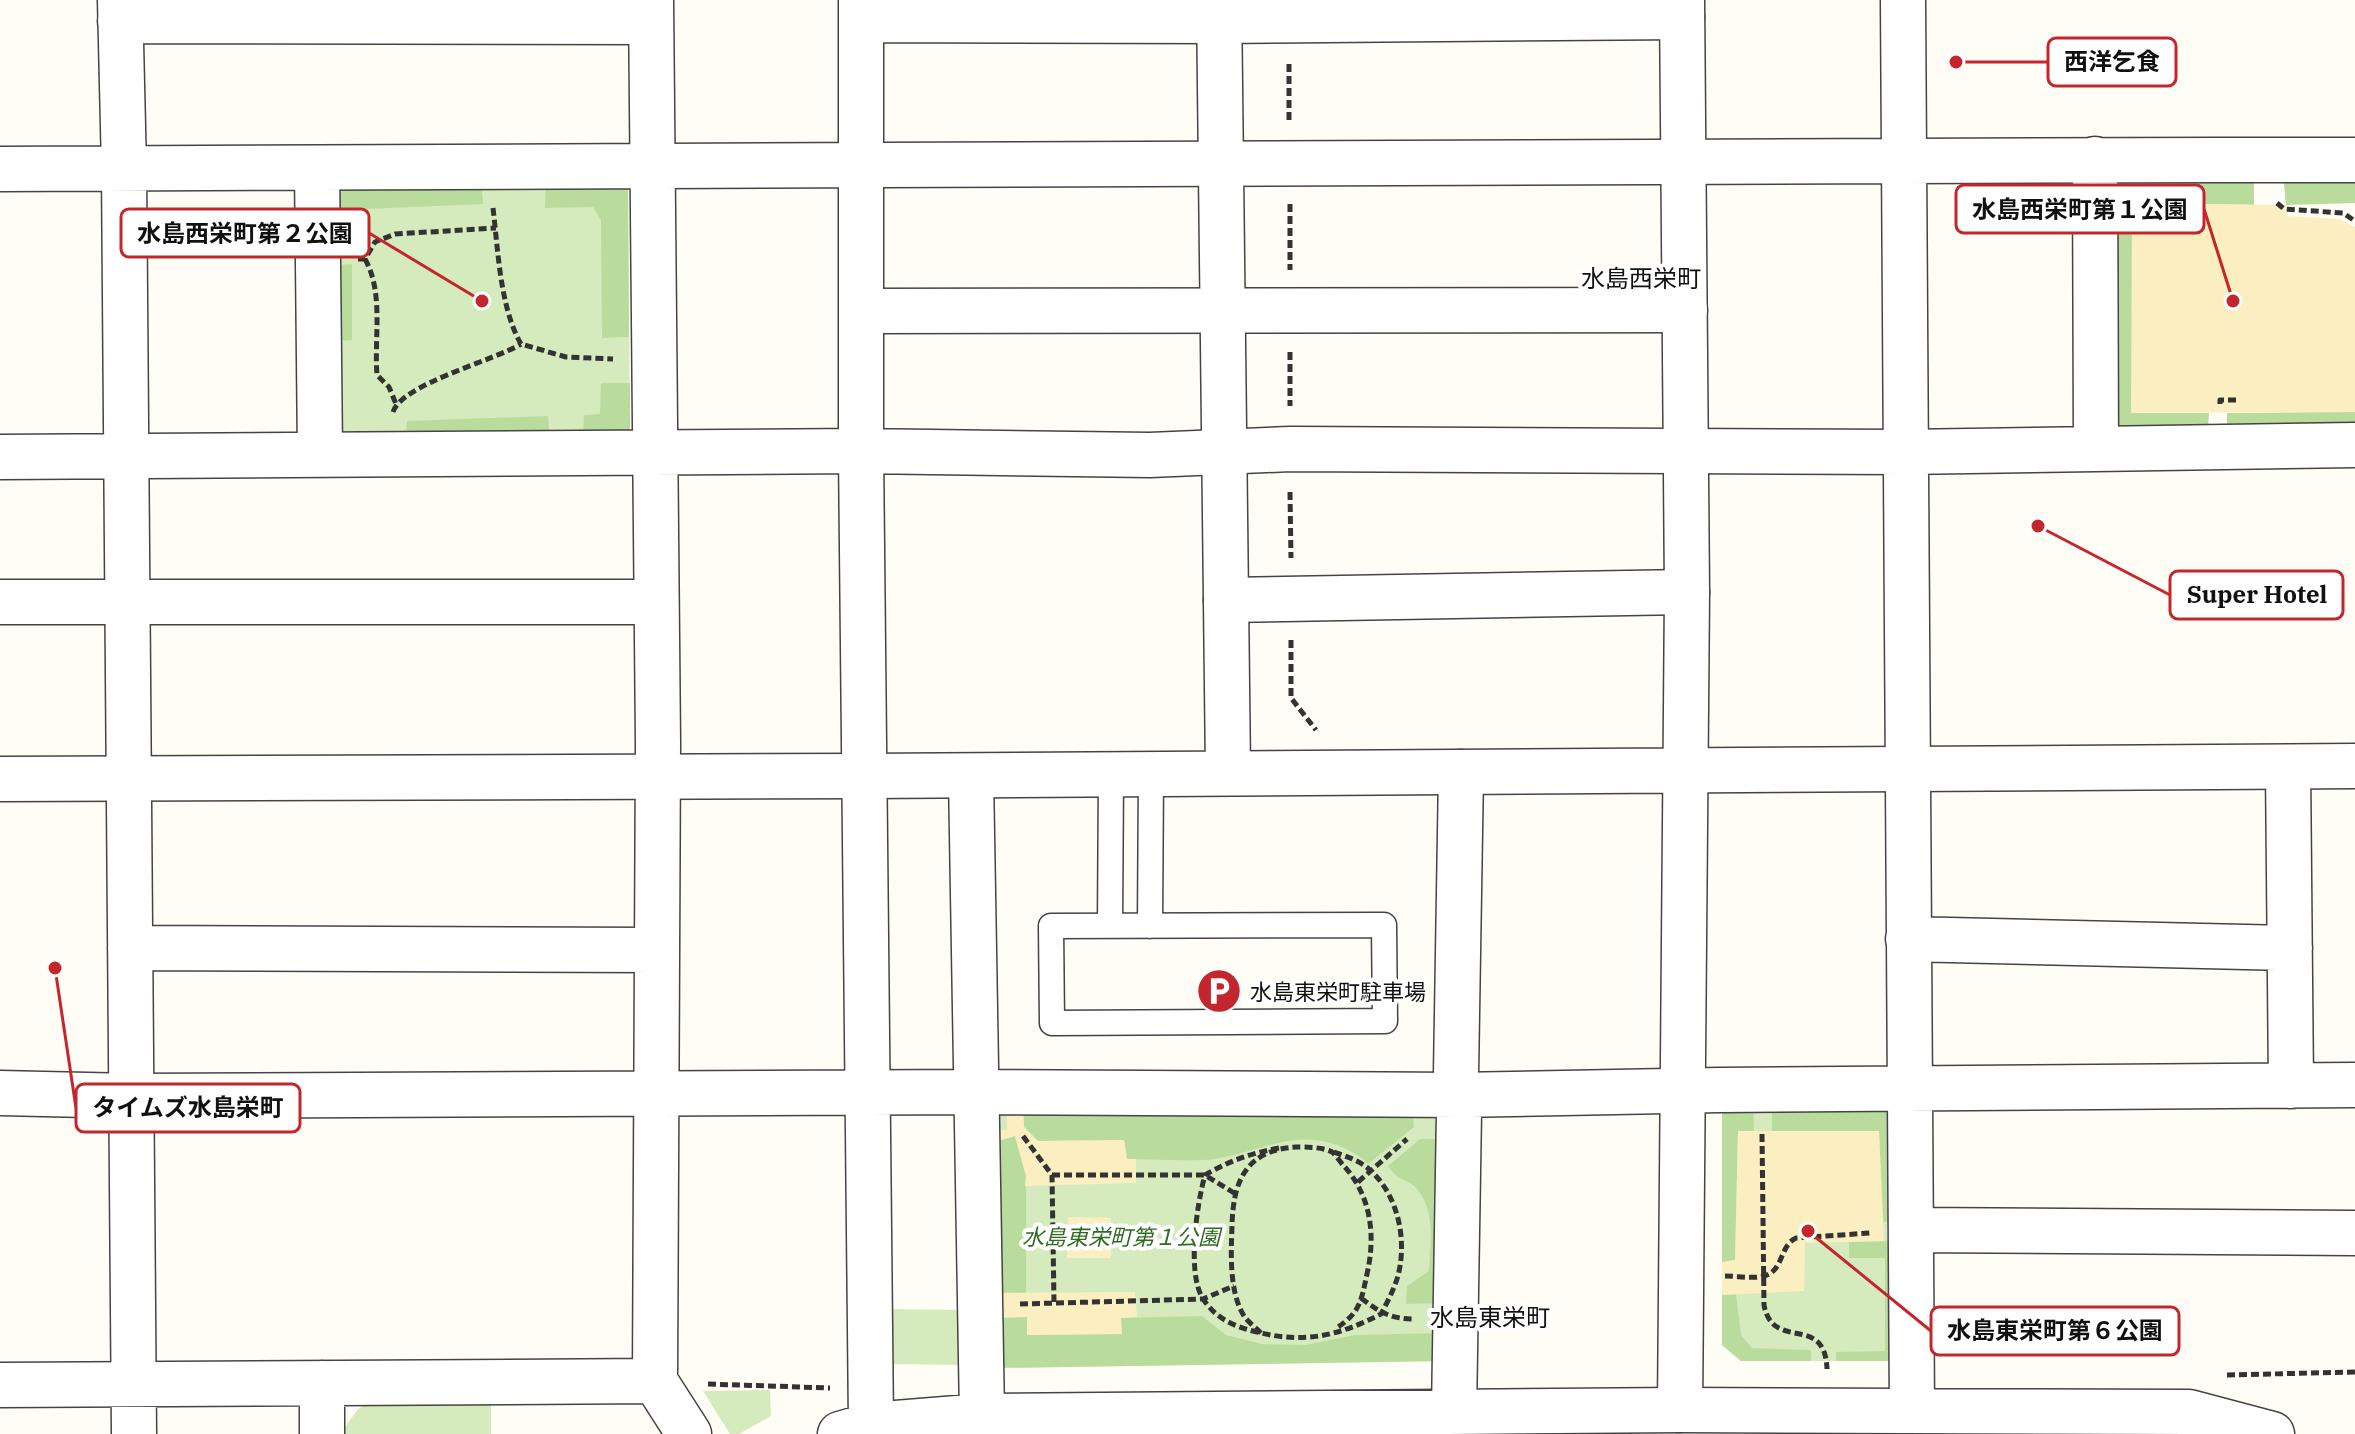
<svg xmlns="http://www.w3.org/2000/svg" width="2355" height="1434" font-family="'IBM Plex Serif','Noto Sans JP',serif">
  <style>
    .green { fill: #d5ebbd }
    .forest { fill: #b9dc9c }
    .sand { fill: #fbeec1 }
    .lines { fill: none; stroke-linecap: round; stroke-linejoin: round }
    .service-casing { stroke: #444; stroke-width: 27 }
    .minor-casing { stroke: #444; stroke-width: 47 }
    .tertiary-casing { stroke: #444; stroke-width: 47 }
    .path { stroke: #333; stroke-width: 5; stroke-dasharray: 8 4; stroke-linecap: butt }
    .service { stroke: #fff; stroke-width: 24 }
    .minor { stroke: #fff; stroke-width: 44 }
    .tertiary { stroke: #fff; stroke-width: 44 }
    .labels { text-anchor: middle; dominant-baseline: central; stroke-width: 8; stroke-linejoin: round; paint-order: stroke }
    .poi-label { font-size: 22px; fill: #111; stroke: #fff; text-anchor: start }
    .park-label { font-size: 22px; font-style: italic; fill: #2f6b1f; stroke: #fff }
    .neighbourhood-label { font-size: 24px; fill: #111; stroke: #fff }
    .leader { fill: none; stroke: #c4262e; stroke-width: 3 }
    .callout-dot { fill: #c4262e; stroke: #fff; stroke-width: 3 }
    .callout { fill: #fff; stroke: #c4262e; stroke-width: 3 }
    .callout-label { font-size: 24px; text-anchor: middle; font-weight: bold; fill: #111 }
  </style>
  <rect width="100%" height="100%" fill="#fffdf5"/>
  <path class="green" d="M 628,179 L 630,439 L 335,441 L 333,181 Z
    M 1722,1103 L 1895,1104 L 1895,1361 L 1741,1361 L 1722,1345 Z
    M 990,1106 L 1446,1112 L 1441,1361 L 993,1368 Z
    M 885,1309 L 963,1310 L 964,1365 L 885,1364 Z
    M 770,1390 L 771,1416 L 739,1434 L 730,1434 L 703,1391 Z
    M 382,1395 L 491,1398 L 491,1434 L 340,1434 L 358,1409 Z"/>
  <path class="forest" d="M 2112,173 L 2254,174 L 2254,205 L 2132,203 L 2132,413 L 2209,413 L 2208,428 L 2110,428 Z
    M 2283,174 L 2355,175 L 2355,203 L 2286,205 Z
    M 628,179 L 629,337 L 602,338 L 601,220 L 593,207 L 545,208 L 546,180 Z
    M 481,180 L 483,204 L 366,209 L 357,219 L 353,254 L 334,253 L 333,181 Z
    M 352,264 L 352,340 L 335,341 L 334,265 Z
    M 601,383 L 630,383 L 630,439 L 583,439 L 584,415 L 600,414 Z
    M 2355,412 L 2355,430 L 2227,428 L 2227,413 Z
    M 548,416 L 550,439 L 406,441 L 407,421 Z
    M 1722,1103 L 1753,1103 L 1754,1131 L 1738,1132 L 1735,1261 L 1722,1262 Z
    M 1772,1103 L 1895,1104 L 1895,1221 L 1883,1222 L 1879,1131 L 1772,1132 Z
    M 1023,1107 L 1412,1111 L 1414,1127 L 1368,1164 C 1362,1157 1356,1154 1348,1150 C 1298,1125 1263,1152 1215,1159 C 1187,1162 1156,1159 1127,1159 L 1124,1140 L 1038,1141 L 1024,1127 Z
    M 1015,1136 L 1026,1176 L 1026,1294 L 992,1293 L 991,1143 Z
    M 1420,1139 L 1445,1139 L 1442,1303 L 1406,1304 L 1407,1286 L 1429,1271 C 1430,1245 1436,1211 1417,1189 C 1408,1178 1399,1183 1388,1166 Z
    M 1895,1241 L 1895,1361 L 1836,1361 L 1836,1352 L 1885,1351 L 1885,1258 L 1849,1258 L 1849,1242 Z
    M 1736,1294 L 1741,1335 L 1752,1348 L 1811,1350 L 1811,1361 L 1741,1361 L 1722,1345 L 1722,1295 Z
    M 1202,1316 L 1226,1335 L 1262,1344 L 1305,1345 L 1355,1335 L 1441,1333 L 1441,1361 L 993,1368 L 993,1318 L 1028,1317 L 1028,1335 L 1121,1334 L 1121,1318 Z"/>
  <path class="sand" d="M 2132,203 L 2286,205 L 2287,216 L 2339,219 L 2355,227 L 2355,412 L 2131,413 Z
    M 1007,1106 L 1023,1107 L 1024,1127 L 1038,1141 L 1124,1140 L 1127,1159 L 1136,1159 L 1136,1183 L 1025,1186 L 1026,1176 L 1015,1136 L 991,1143 L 991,1130 L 1007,1130 Z
    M 1738,1131 L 1879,1131 L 1884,1241 L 1805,1243 L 1804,1291 L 1722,1295 L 1722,1262 L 1735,1260 Z
    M 1068,1217 L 1111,1218 L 1111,1258 L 1067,1258 Z
    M 1135,1292 L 1137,1317 L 1121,1318 L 1122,1334 L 1027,1335 L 1027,1317 L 993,1318 L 992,1293 Z"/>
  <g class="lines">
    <g class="service-casing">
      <path id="service" d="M 1384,925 L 1385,1021 L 1052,1023 L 1051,926 Z
        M 1110,926 L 1111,774
        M 1150,926 L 1151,773"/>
    </g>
    <g class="minor-casing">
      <path id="minor" d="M 120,0 L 124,169 L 134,1434
        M 651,0 L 658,744 L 655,1381 L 689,1434
        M 861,0 L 861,451 L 871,1425
        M 1903,0 L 1912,1411
        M 861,20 L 1219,21 L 1682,17
        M 120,21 L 651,22
        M 2095,159 L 2096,447
        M 317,168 L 320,454
        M 0,169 C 785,167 1570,159 2355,160
        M 861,311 L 1685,310
        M 0,457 L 861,451 L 1150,455 L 1290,449 L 1905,452 L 2355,445
        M 1226,600 L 1687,592
        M 0,602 L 656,602
        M 2288,767 L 2291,1086
        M 971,776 L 982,1416
        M 1908,939 L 2290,948
        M 130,948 L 657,950
        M 0,1093 L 131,1096 L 975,1092 L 1457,1095 L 1720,1090 L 2355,1085
        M 1911,1230 L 2355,1233
        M 0,1385 L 655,1381
        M 1454,1412 L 1459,1112 L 1456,1074 L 1461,772
        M 322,1434 L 322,1383
        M 840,1434 L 871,1425 L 982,1416 L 1680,1410 L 2189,1412 L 2272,1434"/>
    </g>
    <g class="tertiary-casing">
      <path id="tertiary" d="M 1219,0 L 1228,772
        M 0,779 L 865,776 L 2355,766
        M 1680,1410 L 1687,592 L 1682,0"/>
    </g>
    <path class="path" d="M 1289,64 L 1289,122
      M 2277,203 L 2284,209 L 2343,213 L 2355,221
      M 1290,204 L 1290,270
      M 493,208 C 498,249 500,308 521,344 L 566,357 L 613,359
      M 358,259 L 365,259 L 375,242 L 395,234 L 496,228
      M 365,259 C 384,293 374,337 377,375 L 389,387 L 396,404
      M 1290,352 L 1290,406
      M 2220,404 L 2220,400 L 2238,400
      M 393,412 C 402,384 493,361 521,344
      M 1290,492 L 1291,558
      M 1291,640 L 1291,698 L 1316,730
      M 1762,1134 L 1764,1305 C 1773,1353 1825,1312 1827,1369
      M 1023,1136 L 1052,1175 L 1054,1302
      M 1279,1148 C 1252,1153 1229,1161 1205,1175 C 1197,1203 1187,1271 1202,1297 C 1214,1318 1235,1327 1257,1332 C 1304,1344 1338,1336 1381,1314 C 1387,1303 1393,1291 1397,1279 C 1408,1243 1399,1196 1370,1170 C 1359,1160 1345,1156 1331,1151
      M 1052,1175 L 1205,1175 L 1234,1193
      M 1358,1182 L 1407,1139
      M 1725,1276 C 1737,1276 1753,1279 1764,1276 C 1784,1271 1779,1246 1796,1238 L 1870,1233
      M 1361,1298 C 1379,1312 1391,1319 1414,1319
      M 1020,1304 L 1203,1299 L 1234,1286
      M 1261,1333 C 1256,1328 1248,1322 1244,1316 C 1229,1292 1231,1253 1232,1226 C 1233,1181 1246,1150 1296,1147 C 1306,1147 1323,1147 1332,1152 C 1336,1155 1340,1162 1344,1166 C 1371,1196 1376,1235 1367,1274 C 1361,1302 1360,1313 1335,1329
      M 2227,1375 L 2355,1372
      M 708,1384 L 830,1388"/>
    <use href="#service" class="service"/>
    <use href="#minor" class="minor"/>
    <use href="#tertiary" class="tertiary"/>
  </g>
  <defs>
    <g id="parking-disc" transform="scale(2.3)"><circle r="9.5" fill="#c4262e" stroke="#fff"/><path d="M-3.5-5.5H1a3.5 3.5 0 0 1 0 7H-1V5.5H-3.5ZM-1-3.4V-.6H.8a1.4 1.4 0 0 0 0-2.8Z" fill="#fff"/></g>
  </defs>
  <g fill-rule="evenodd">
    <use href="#parking-disc" x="1219" y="991"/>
  </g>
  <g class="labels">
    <g class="poi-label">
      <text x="1250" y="991">水島東栄町駐車場</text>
    </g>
    <g class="park-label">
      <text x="1121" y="1236">水島東栄町第１公園</text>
    </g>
    <g class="neighbourhood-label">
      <text x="1641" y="278">水島西栄町</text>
      <text x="1490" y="1317">水島東栄町</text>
    </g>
  </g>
  <path class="leader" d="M1956 62L2048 62M2233 301L2204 209M482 301L369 233M2038 526L2170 595M55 968L76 1108M1808 1231L1931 1331"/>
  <g class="callout-dot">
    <circle cx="1956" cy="62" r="8"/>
    <circle cx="2233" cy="301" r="8"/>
    <circle cx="482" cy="301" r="8"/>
    <circle cx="2038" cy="526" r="8"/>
    <circle cx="55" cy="968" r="8"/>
    <circle cx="1808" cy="1231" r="8"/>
  </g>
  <g class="callout">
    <rect x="2048" y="38" width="128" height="48" rx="8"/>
    <rect x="1956" y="185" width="248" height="48" rx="8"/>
    <rect x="121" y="209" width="248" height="48" rx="8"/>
    <rect x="2170" y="571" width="173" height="48" rx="8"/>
    <rect x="76" y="1084" width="224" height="48" rx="8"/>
    <rect x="1931" y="1307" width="248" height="48" rx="8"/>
  </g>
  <g class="callout-label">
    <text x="2112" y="70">西洋乞食</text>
    <text x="2080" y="218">水島西栄町第１公園</text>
    <text x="245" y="242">水島西栄町第２公園</text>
    <text x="2257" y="603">Super Hotel</text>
    <text x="188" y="1116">タイムズ水島栄町</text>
    <text x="2055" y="1339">水島東栄町第６公園</text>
  </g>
</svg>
